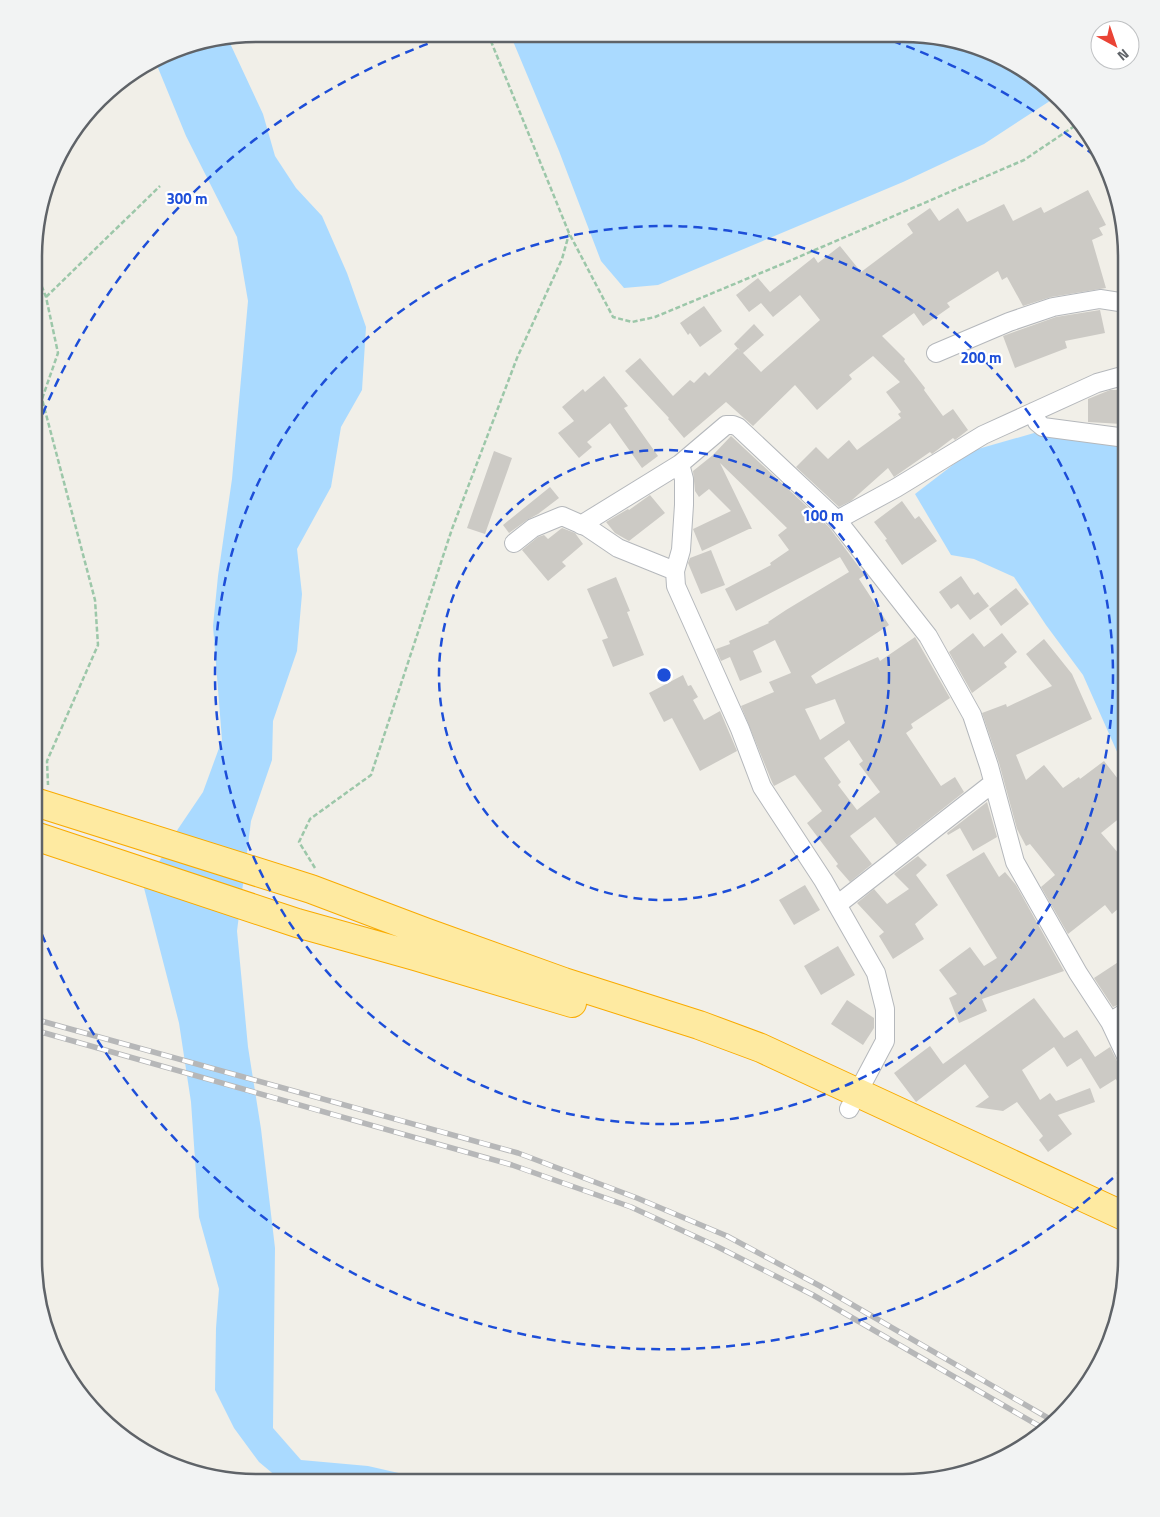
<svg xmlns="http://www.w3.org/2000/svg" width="1160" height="1517" font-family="'Titillium Web',sans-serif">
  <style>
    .water { fill: #aadaff }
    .building { fill: #cccac5; fill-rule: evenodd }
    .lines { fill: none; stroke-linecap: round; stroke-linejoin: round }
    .minor-casing { stroke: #b5b8bc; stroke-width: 20 }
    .trunk-casing { stroke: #f9ab00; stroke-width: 30 }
    .path { stroke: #9cc7a9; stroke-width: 2.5; stroke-dasharray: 5 2.5; stroke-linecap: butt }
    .minor { stroke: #fff; stroke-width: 18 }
    .trunk { stroke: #feeaa1; stroke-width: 28 }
    .rail-casing { stroke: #b6b7b8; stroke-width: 5.5 }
    .rail { stroke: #fff; stroke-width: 4; stroke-dasharray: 11; stroke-linecap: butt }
    .ring { fill: none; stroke: #1d4ed8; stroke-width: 2.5; stroke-dasharray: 9 6 }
    .rim { fill: none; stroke: #5f6368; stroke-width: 2.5 }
    .centre { fill: #1d4ed8; stroke: #fff; stroke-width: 2.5 }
    .ring-label { font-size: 15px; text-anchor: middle; font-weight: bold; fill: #1d4ed8; stroke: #fff; stroke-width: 4.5; stroke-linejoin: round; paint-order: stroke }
  </style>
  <rect width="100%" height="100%" fill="#f1efe8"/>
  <path class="water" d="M 510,34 L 932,36 L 1027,72 L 1056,97 L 984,144 L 903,182 L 658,285 L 624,288 L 601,261 L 559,151 Z
    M 228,39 L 263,114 L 275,156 L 296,188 L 322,216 L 347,273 L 366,327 L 362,390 L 341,427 L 331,487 L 297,549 L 302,594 L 297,651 L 273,721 L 272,760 L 251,821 L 237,931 L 248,1047 L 261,1129 L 275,1248 L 273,1428 L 301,1460 L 368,1466 L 438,1482 L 283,1482 L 259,1462 L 234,1428 L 215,1390 L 216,1328 L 219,1289 L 199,1217 L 191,1102 L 179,1023 L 144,888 L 178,829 L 203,792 L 222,740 L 213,626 L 218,576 L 232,479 L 248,301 L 237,237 L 186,136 L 156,63 L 185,46 Z
    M 1041,431 L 1126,443 L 1126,772 L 1083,675 L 1046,625 L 1014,577 L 974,559 L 951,555 L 915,494 L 971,451 Z"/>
  <path class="building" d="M 1088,190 L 1106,225 L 1099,228 L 1103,235 L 1092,240 L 1106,288 L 1051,297 L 1023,306 L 1007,277 L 1002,280 L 998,271 L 947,303 L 950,307 L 923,326 L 914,313 L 882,336 L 905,359 L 904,361 L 925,388 L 924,390 L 943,416 L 953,409 L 968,430 L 955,440 L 953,438 L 932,454 L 930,452 L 894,477 L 888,468 L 851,501 L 839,507 L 796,467 L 816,447 L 828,459 L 849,440 L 857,450 L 901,418 L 898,414 L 901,412 L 886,392 L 900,382 L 873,356 L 849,375 L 852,379 L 817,410 L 795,385 L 753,426 L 726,402 L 684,438 L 668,419 L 669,418 L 625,371 L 640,358 L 673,396 L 690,380 L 694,383 L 705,372 L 709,376 L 738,348 L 740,351 L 734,344 L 754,324 L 764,335 L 743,353 L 761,372 L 820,320 L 800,295 L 773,317 L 761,303 L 749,312 L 736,295 L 758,278 L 770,292 L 814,257 L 818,263 L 840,246 L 861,272 L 913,233 L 907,224 L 930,208 L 939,221 L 958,208 L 967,222 L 1004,204 L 1013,221 L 1041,207 L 1044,213 Z
    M 704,306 L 722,331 L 700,347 L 690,333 L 688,335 L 680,323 Z
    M 1100,310 L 1105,333 L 1065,341 L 1067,348 L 1015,368 L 1003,336 L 1056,317 Z
    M 604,376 L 628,406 L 624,408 L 658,456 L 642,468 L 610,423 L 587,442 L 592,447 L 579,458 L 558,433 L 574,421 L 562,407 L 583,389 L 585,392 Z
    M 1110,390 L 1122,390 L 1122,424 L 1088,422 L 1088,399 Z
    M 731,436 L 829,527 L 865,575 L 859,579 L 889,625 L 811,676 L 816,684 L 878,657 L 880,661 L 915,637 L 950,698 L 911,724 L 913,728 L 906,733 L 941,786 L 955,777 L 964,792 L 897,845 L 875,817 L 850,836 L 872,864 L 850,882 L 836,866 L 838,864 L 807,823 L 822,811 L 795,775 L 774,786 L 772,782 L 741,706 L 774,692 L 769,682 L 791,673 L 775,640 L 753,651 L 762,672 L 740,681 L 730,657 L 721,661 L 716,649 L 730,644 L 729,641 L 769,623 L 768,622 L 786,610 L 849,572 L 840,557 L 736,611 L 725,589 L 771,565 L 770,563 L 789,550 L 778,535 L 787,528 L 720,463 L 752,529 L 749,529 L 702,551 L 693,529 L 731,511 L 709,489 L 699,497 L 695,491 L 693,471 L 713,455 ZM 835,699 L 845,723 L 820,740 L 805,709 ZM 849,740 L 863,761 L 859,764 L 880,792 L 857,810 L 838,785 L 841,782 L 824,758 Z
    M 494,451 L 512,458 L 485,534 L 467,528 Z
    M 550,487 L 559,498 L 538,514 L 527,520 L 509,533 L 503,525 Z
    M 650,495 L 665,513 L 629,541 L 615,533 L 606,522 L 628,509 L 629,510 Z
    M 902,501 L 915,519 L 919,516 L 937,541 L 902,565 L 885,540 L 887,539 L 874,522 Z
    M 562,528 L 575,533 L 583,544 L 562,562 L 566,566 L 548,581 L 522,550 L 538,537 L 544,535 L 548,539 Z
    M 711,550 L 725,585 L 701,594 L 688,563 L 690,558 Z
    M 961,576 L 974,595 L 978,592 L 989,606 L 970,620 L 958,604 L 951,609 L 939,592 Z
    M 616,577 L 630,611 L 627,612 L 644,655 L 613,667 L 602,640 L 608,638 L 587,589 Z
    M 1016,588 L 1029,604 L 1001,626 L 989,609 Z
    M 973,633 L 984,647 L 1002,633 L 1017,652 L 1004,663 L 1007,667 L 972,693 L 949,652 Z
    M 1044,639 L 1072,674 L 1092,719 L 1016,755 L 1026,780 L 1044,765 L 1063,788 L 1079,777 L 1080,779 L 1104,761 L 1118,779 L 1126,772 L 1126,813 L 1101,833 L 1126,862 L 1126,902 L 1112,914 L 1105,905 L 1068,934 L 1041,887 L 1055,875 L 1030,844 L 1026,846 L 1017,829 L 999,763 L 982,713 L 1006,704 L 1007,707 L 1052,686 L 1026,654 Z
    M 683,675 L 688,686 L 691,685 L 698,697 L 693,700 L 704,720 L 720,711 L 737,751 L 700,771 L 672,718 L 664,722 L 649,693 Z
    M 987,802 L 997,837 L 973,851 L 960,828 L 948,835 L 947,833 Z
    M 984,852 L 999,877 L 1005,872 L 1016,885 L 1064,971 L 982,999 L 987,1011 L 959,1023 L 949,998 L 957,994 L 939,970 L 970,947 L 984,966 L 997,958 L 946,875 Z
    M 918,856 L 927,865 L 916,875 L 938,905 L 915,924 L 924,939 L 893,959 L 879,936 L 884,932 L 857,903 L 874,889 L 887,904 L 909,889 L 894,874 Z
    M 805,885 L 820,910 L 794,925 L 779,900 Z
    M 838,946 L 855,975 L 821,995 L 804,966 Z
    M 1126,957 L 1126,1001 L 1113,1007 L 1094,978 Z
    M 1034,998 L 1064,1038 L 1077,1030 L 1095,1057 L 1110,1047 L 1117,1061 L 1120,1065 L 1126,1067 L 1126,1098 L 1116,1079 L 1100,1089 L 1081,1058 L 1067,1067 L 1054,1047 L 1022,1070 L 1040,1100 L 1050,1093 L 1056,1101 L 1090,1088 L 1095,1102 L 1058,1115 L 1072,1134 L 1048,1152 L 1039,1140 L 1043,1136 L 1017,1102 L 1003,1111 L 975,1107 L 989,1097 L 965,1064 L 916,1102 L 894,1073 L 930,1046 L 943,1064 Z
    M 847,1000 L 874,1018 L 874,1028 L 863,1045 L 831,1024 Z"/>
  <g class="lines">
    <g class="minor-casing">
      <path id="minor" d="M 936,353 L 1009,322 L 1053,307 L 1100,299 L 1126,303
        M 1033,412 L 1037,422 L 1043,427 L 1126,438
        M 837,520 L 896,488 L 983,435 L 1097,383 L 1126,375
        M 581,525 L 680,464
        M 514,543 L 533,528 L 562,516 L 587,527 L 618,548 L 675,571
        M 837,905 L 993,783
        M 1110,1022 L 1126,1012
        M 849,1109 L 885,1041 L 885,1009 L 876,973 L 823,880 L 762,787 L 740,729 L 676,586 L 675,571 L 681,550 L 684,505 L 684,479 L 680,464 L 726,425 L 733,425 L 738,427 L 837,520 L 928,636 L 972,715 L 989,766 L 1015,862 L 1078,973 L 1110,1022 L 1126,1056"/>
    </g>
    <g class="trunk-casing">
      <path id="trunk" d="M 35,802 L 311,889 L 425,932 L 564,982 L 699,1025 L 761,1048 L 1126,1217
        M 35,836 L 297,923 L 415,956 L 572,1003"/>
    </g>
    <path class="path" d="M 488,34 L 569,233 L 613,317 L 632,322 L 655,317 L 780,265 L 1024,160 L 1079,123
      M 36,272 L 46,297 L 58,353 L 42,399 L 95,600 L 98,645 L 47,761 L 48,785
      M 46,297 L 160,186
      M 315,868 L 299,842 L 310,819 L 371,775 L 452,529 L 517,358 L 562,259 L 569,234"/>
    <use href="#minor" class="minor"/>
    <use href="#trunk" class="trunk"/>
    <g class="rail-casing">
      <path id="rail" d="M 34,1019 L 518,1153 L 637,1198 L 727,1236 L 820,1286 L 1055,1422
        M 34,1030 L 512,1165 L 631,1207 L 718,1247 L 813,1295 L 1046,1430"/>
    </g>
    <use href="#rail" class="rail"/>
  </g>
  <g class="ring">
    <circle cx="664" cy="675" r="225"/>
    <circle cx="664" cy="675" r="449"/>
    <path d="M1124 1168A674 674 0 0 1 35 917M37 428A674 674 0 0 1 450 36M878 36A674 674 0 0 1 1102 162"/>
  </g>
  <path d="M0 0H1160V1517H0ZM257 42H903A215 215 0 0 1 1118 257V1259A215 215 0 0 1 903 1474H257A215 215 0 0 1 42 1259V257A215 215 0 0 1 257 42Z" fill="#f2f3f3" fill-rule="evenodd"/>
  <path class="rim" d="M257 42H903A215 215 0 0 1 1118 257V1259A215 215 0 0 1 903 1474H257A215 215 0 0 1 42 1259V257A215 215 0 0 1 257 42Z"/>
  <circle cx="664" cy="675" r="8" class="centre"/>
  <g class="ring-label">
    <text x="187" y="204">300 m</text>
    <text x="981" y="363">200 m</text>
    <text x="823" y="521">100 m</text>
  </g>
  <g transform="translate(1115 45) rotate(140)"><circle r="24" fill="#ffffff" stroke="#bfc1c3"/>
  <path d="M0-4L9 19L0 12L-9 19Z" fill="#ea4335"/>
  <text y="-8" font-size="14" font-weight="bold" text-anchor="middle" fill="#5f6368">N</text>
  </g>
</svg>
